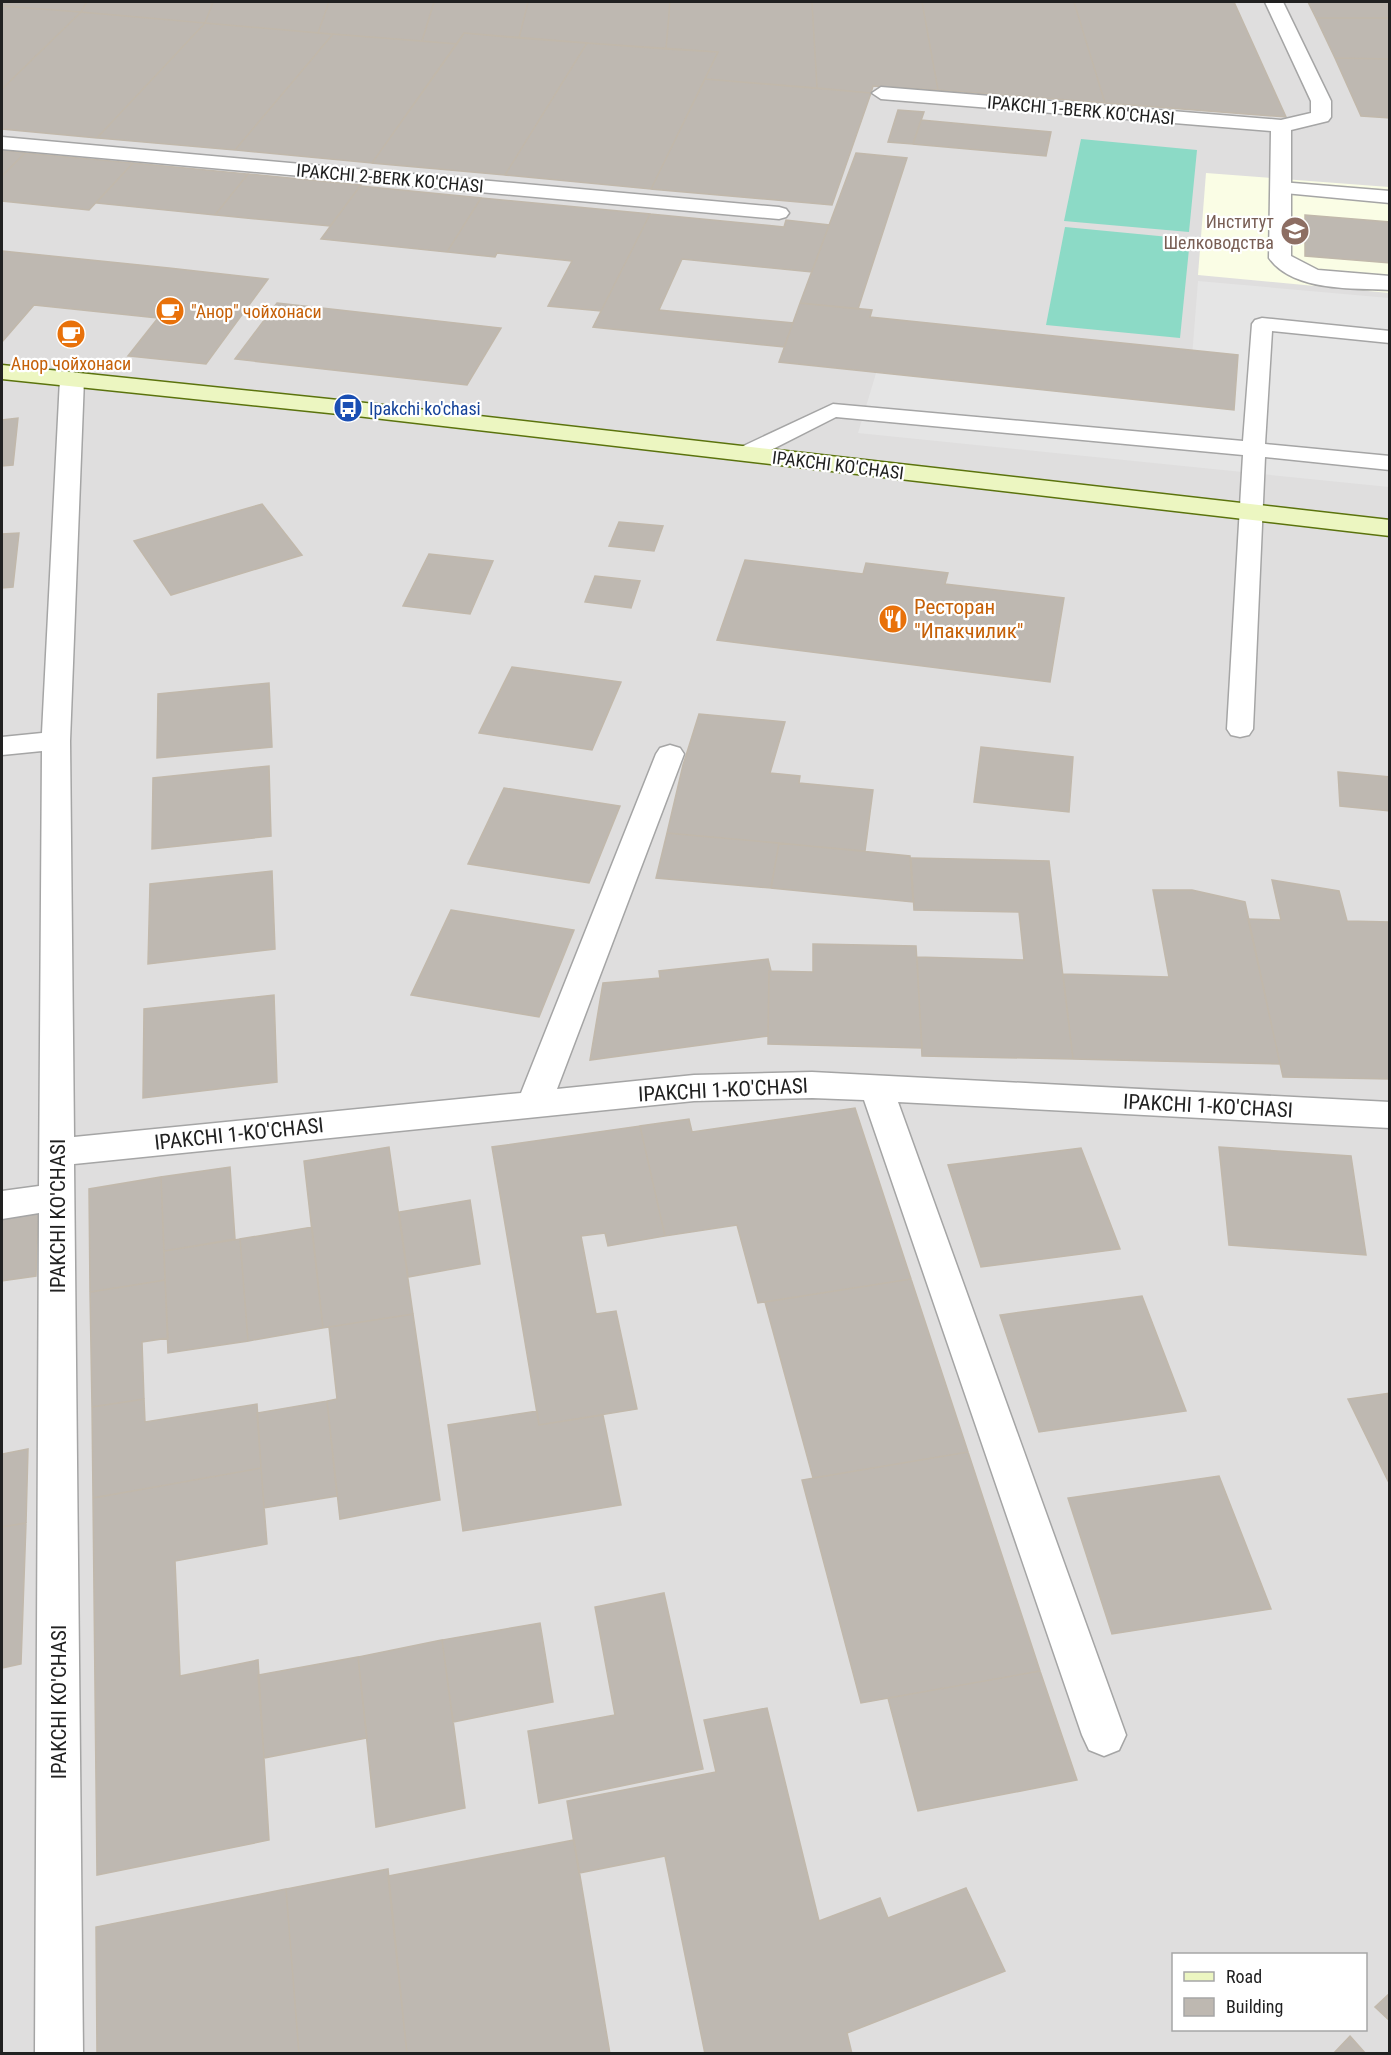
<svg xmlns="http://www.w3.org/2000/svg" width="1391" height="2055" font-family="'Roboto Condensed',sans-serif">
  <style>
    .residential { fill: #dfdede; fill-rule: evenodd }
    .education { fill: #fafde5 }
    .pitch { fill: #8cdac6 }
    .parking { fill: #e5e5e5 }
    .building { fill: #beb8b1; stroke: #c1b8ab; stroke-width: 1.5 }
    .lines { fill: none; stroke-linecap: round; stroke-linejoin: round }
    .lane-casing { stroke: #a5a5a5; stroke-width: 3 }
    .street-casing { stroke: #a5a5a5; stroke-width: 3 }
    .secondary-casing { stroke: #5b730d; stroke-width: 3 }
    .lane { fill: #fff; fill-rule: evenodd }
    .street { fill: #fff; fill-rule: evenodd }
    .secondary { fill: #ecf6c1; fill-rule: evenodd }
    .labels { text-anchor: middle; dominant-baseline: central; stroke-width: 4.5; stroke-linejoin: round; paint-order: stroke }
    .far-street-label { font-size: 18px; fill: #212121; stroke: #fff }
    .far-education-label { font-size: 18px; fill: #785e54; stroke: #fff; text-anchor: end }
    .far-food-label { font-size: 18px; fill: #c56008; stroke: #fff; text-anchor: start }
    .far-transit-label { font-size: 18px; fill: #164399; stroke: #fff; text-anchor: start }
    .food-label { font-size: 21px; fill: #c56008; stroke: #fff; text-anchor: start }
    .street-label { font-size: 21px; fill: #212121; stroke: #fff }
  </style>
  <rect width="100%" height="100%" fill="#f1efe8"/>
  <path class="residential" d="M 2,2 L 1389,2 L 1389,2053 L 2,2054 ZM 1174,1954 L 1366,1954 L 1366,2030 L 1174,2030 Z"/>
  <path class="education" d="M 1206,173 L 1389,187 L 1389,293 L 1198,275 Z"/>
  <path class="pitch" d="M 1081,139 L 1197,150 L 1189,232 L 1064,221 Z
    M 1065,227 L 1190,239 L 1180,338 L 1046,325 Z"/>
  <path class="parking" d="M 1198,281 L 1389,298 L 1389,487 L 858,433 L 877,370 L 1192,357 Z"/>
  <path class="building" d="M 2,2 L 87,2 L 81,12 L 2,6 Z
    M 87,2 L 213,2 L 205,23 L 81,12 Z
    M 213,2 L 329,2 L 318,33 L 205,23 Z
    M 329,2 L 434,2 L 422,41 L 318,33 Z
    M 434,2 L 528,2 L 519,38 L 464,33 L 457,44 L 422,41 Z
    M 528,2 L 670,2 L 666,49 L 519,38 Z
    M 670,2 L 812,2 L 817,88 L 705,79 L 718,52 L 666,49 Z
    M 812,2 L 922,2 L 938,90 L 873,86 L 871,93 L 817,88 Z
    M 922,2 L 1074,2 L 1105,103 L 938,90 Z
    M 1074,2 L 1234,2 L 1286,117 L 1105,103 Z
    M 1308,2 L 1390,2 L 1390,18 L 1316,18 Z
    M 2,6 L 81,12 L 2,89 Z
    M 81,12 L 205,23 L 97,138 L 2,129 L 2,89 Z
    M 1316,18 L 1390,18 L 1390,59 L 1335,58 Z
    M 205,23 L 333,34 L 235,150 L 97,138 Z
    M 464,33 L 587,43 L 505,175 L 372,163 Z
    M 333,34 L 457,44 L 372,163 L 235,150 Z
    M 587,43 L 718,52 L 651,189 L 505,175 Z
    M 1335,58 L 1390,59 L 1390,118 L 1361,116 Z
    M 705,79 L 871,93 L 832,205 L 651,189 Z
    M 898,110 L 924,112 L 913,144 L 888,142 Z
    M 921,120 L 1051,132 L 1046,156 L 913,144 Z
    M 2,150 L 25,153 L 2,176 Z
    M 25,153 L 133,163 L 89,210 L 2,201 L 2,176 Z
    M 856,153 L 907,158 L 858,309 L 800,303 Z
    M 133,163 L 248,174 L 215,215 L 96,203 Z
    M 248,174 L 361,185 L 330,226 L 215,215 Z
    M 360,186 L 481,198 L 447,252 L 321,239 Z
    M 481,198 L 650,214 L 601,311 L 548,306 L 572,261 L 497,253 L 495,257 L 447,252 Z
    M 650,214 L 784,227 L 786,220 L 829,225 L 812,272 L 682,259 L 659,310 L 793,323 L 784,347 L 593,327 Z
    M 1305,215 L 1390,222 L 1390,263 L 1305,256 Z
    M 2,251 L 169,268 L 268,279 L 206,364 L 128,356 L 158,318 L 34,305 L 2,342 Z
    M 277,303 L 501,328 L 467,385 L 235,359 Z
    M 800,303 L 872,310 L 870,317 L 1238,355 L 1234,410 L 779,362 Z
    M 18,418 L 13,465 L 2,466 L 2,420 Z
    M 262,504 L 302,555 L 171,595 L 134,541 Z
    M 619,522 L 663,526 L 654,551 L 609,546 Z
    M 19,533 L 13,587 L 2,588 L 2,534 Z
    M 429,554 L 493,561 L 470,614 L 403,606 Z
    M 745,560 L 863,574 L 866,563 L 948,573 L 945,584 L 1064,598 L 1050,682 L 717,640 Z
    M 595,576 L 640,581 L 631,608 L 585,602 Z
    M 512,667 L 621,682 L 592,750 L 479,733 Z
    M 269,683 L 272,747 L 157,758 L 158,694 Z
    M 699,714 L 785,722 L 770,773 L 800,776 L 799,783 L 873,790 L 865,851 L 667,833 L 683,765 Z
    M 981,747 L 1073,757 L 1069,812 L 974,802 Z
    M 269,766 L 271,836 L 152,849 L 153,778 Z
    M 1338,772 L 1390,777 L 1390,811 L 1340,806 Z
    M 504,788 L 620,806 L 589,883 L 468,864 Z
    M 667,833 L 779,843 L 771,888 L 656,878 Z
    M 779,843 L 910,856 L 913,902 L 771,888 Z
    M 911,858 L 1049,861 L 1073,1059 L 922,1056 L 917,957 L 1024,960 L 1019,912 L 914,910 Z
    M 272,871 L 275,949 L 148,964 L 150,884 Z
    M 1272,880 L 1339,891 L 1347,921 L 1390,922 L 1390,1079 L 1283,1077 L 1248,919 L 1281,920 Z
    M 1153,890 L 1192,890 L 1245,902 L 1280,1064 L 1073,1059 L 1063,974 L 1169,977 Z
    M 451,910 L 574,930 L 539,1017 L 411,995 Z
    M 813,944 L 916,946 L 922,1048 L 768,1044 L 769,971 L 813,972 Z
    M 768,959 L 771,971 L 769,971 L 768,1036 L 590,1060 L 603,983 L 660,978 L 659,971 Z
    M 274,995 L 277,1082 L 143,1098 L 144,1009 Z
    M 855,1108 L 911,1279 L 758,1303 L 737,1225 L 665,1236 L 640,1126 L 689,1119 L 692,1132 Z
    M 640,1126 L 665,1236 L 608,1246 L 605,1233 L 581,1236 L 596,1314 L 616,1311 L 637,1409 L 539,1425 L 492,1147 Z
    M 389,1147 L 413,1314 L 323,1328 L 304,1161 Z
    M 1219,1147 L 1351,1156 L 1366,1255 L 1229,1245 Z
    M 1081,1148 L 1120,1249 L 981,1267 L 948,1165 Z
    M 230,1167 L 235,1239 L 164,1251 L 161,1177 Z
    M 161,1177 L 165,1280 L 90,1292 L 89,1189 Z
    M 470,1200 L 480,1264 L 408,1277 L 399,1212 Z
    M 38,1212 L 36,1276 L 2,1281 L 2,1217 Z
    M 312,1227 L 323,1328 L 248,1341 L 240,1239 Z
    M 240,1239 L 248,1341 L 168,1353 L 164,1251 Z
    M 911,1279 L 968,1452 L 813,1478 L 765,1302 Z
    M 165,1280 L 168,1338 L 142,1342 L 144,1399 L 92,1407 L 90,1292 Z
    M 1142,1296 L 1186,1411 L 1039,1432 L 1000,1315 Z
    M 413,1314 L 440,1500 L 340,1519 L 327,1401 L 337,1399 L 329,1327 Z
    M 1390,1393 L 1390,1485 L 1348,1399 Z
    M 144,1399 L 145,1422 L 257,1404 L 261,1468 L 93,1498 L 92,1407 Z
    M 327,1401 L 337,1496 L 264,1508 L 257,1413 Z
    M 537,1411 L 539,1425 L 603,1415 L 621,1505 L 463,1531 L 448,1425 Z
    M 28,1449 L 26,1523 L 2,1527 L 2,1454 Z
    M 968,1452 L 1040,1671 L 861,1703 L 802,1480 Z
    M 261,1468 L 267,1544 L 175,1561 L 180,1676 L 258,1660 L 269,1840 L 97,1875 L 93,1498 Z
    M 1219,1476 L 1271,1609 L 1112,1634 L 1068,1498 Z
    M 26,1523 L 21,1664 L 2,1668 L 2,1527 Z
    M 664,1593 L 703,1769 L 539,1803 L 528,1731 L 615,1715 L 595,1607 Z
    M 540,1623 L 553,1702 L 453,1722 L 442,1640 Z
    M 442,1640 L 465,1808 L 376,1827 L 358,1657 Z
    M 358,1657 L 367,1738 L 264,1758 L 258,1675 Z
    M 1040,1671 L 1077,1780 L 918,1811 L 888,1698 Z
    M 767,1708 L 819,1921 L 880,1898 L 888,1918 L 966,1888 L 1005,1971 L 847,2033 L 852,2054 L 705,2054 L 665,1856 L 579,1873 L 567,1801 L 716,1772 L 704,1720 Z
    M 574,1840 L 610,2054 L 407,2054 L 388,1876 Z
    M 388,1869 L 407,2054 L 299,2054 L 286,1889 Z
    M 286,1889 L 299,2054 L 97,2054 L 96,1927 Z
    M 1390,1993 L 1390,2021 L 1375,2007 Z
    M 1350,2036 L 1366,2054 L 1333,2054 Z"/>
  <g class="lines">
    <g class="lane-casing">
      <path id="lane" d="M 1281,182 L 1390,191 L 1390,203 L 1274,192 L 1272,188 L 1274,184 Z
        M 1262,318 L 1390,331 L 1390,343 L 1272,331 L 1265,444 L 1390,456 L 1390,470 L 1265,457 L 1253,729 L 1249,735 L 1240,737 L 1231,735 L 1227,729 L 1243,455 L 836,417 L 753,459 L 737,459 L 734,454 L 737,449 L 833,404 L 1243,441 L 1252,324 L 1255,320 Z"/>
    </g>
    <g class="street-casing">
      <path id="street" d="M 1265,2 L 1283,2 L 1331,101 L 1331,117 L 1328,121 L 1291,130 L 1291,256 L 1318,270 L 1390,276 L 1390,290 C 1353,288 1293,292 1269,258 L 1271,131 L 881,99 L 872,93 L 881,87 L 1281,120 L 1311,113 L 1311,101 Z
        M 2,137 L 779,207 L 786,209 L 789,213 L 786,217 L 779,219 L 2,149 Z
        M 72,372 L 80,374 L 84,379 L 70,741 L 74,1137 L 521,1093 L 656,754 L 660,748 L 670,745 L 680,748 L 684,754 L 557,1089 L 694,1075 L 812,1072 L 1390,1102 L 1390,1128 L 898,1102 L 1126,1735 L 1119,1750 L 1104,1756 L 1089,1750 L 1082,1735 L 864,1100 L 812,1098 L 694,1101 L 74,1164 L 83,2054 L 35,2054 L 39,1213 L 2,1219 L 2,1191 L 39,1186 L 42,751 L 2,755 L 2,737 L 42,733 L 60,379 L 64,374 Z"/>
    </g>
    <g class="secondary-casing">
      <path id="secondary" d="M 2,365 L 348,401 L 1390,520 L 1390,536 L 348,415 L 2,379 Z"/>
    </g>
    <use href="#lane" class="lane"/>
    <use href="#street" class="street"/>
    <use href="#secondary" class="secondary"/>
  </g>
  <defs>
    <g id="university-disc" transform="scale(1.5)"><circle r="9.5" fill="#8d6e63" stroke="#fff"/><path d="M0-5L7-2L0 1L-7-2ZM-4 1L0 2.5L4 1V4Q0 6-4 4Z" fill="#fff"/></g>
    <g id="cafe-disc" transform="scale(1.5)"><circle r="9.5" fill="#e8710a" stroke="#fff"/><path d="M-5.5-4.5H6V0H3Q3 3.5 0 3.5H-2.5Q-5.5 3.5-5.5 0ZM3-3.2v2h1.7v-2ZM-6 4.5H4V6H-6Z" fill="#fff"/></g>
    <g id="bus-disc" transform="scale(1.5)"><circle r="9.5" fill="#1a4fb4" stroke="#fff"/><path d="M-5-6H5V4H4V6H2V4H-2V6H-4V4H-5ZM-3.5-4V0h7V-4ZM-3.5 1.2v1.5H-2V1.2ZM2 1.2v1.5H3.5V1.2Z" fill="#fff"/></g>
    <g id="restaurant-disc" transform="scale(1.5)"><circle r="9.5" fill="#e8710a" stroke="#fff"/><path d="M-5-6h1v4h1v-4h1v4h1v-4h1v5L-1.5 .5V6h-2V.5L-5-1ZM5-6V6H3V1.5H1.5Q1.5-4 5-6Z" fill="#fff"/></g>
  </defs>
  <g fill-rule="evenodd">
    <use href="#university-disc" x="1295" y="231"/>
    <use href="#cafe-disc" x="170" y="311"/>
    <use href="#cafe-disc" x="71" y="334"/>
    <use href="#bus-disc" x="348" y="408"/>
    <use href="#restaurant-disc" x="893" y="619"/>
  </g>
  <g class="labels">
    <g class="far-street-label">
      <text transform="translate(1081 110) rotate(5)">IPAKCHI 1-BERK KO'CHASI</text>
      <text transform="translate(390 178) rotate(5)">IPAKCHI 2-BERK KO'CHASI</text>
      <text transform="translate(838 465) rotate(7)">IPAKCHI KO'CHASI</text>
    </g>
    <g class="far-education-label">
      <text x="1274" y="221">Институт<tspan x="1274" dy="21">Шелководства</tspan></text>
    </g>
    <g class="far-food-label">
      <text x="191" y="311">"Анор" чойхонаси</text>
      <text x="71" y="363" text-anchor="middle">Анор чойхонаси</text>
    </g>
    <g class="far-transit-label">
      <text x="369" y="408">Ipakchi ko'chasi</text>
    </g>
    <g class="food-label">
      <text x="914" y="607">Ресторан<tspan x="914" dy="24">"Ипакчилик"</tspan></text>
    </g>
    <g class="street-label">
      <text transform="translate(723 1090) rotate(-3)">IPAKCHI 1-KO'CHASI</text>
      <text transform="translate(1208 1106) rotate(3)">IPAKCHI 1-KO'CHASI</text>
      <text transform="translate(239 1134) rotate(-6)">IPAKCHI 1-KO'CHASI</text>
      <text transform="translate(58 1216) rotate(-90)">IPAKCHI KO'CHASI</text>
      <text transform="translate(59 1702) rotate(-90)">IPAKCHI KO'CHASI</text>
    </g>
  </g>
  <rect width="1391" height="2055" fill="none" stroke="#212121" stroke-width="6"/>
  <rect x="1172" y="1953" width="195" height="78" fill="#ffffff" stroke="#a6a6a6" stroke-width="1.5"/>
  <rect x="1184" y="1972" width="30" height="9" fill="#ecf6c1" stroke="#a6a6a6" stroke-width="1.5"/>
  <text x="1226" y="1983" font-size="18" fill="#212121">Road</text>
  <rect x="1184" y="1998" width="30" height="18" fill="#beb8b1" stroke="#a6a6a6" stroke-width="1.5"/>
  <text x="1226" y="2013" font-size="18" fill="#212121">Building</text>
</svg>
